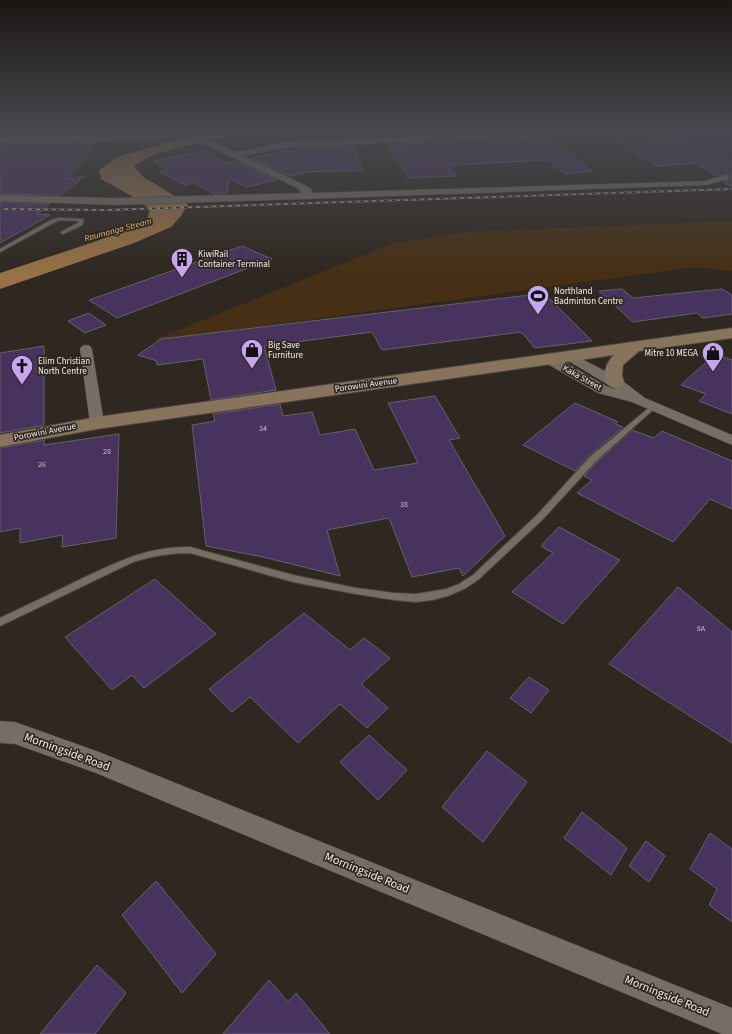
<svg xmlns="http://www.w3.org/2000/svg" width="732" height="1034" font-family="'Source Sans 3',sans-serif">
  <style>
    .green { fill: #462f14 }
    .water { fill: #987146 }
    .building { fill: #48335e; stroke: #65616b }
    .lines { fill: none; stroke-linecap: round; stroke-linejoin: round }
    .service-casing { stroke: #4c453f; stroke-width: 2 }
    .minor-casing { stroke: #4c453f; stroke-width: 1 }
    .tertiary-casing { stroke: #4c453f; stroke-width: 1 }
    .secondary-casing { stroke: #4c453f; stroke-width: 2 }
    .service { fill: #766d64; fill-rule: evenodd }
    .minor { fill: #766d64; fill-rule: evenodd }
    .tertiary { fill: #766d64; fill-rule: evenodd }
    .secondary { fill: #88745d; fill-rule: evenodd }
    .rail-casing { stroke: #9a948e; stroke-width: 2 }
    .rail { stroke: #2f2820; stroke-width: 1.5; stroke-dasharray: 4; stroke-linecap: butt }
    .labels { text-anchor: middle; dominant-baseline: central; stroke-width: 3.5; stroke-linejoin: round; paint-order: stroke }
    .number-label { font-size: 8px; fill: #c8bec6 }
    .far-water-label { font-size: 9px; font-style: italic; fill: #eeb472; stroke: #2f2820 }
    .far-poi-label { font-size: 9px; fill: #f2ede8; stroke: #2f2820; text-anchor: start }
    .far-street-label { font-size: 9px; fill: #f2ede8; stroke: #2f2820 }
    .near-street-label { font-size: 12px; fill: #f2ede8; stroke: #2f2820 }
  </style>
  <rect width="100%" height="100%" fill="#2f2820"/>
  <path class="green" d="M 732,221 L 732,271 L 696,267 L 151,341 L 394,243 L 468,232 Z"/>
  <path class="water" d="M 223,130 L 262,130 C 234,136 154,148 134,166 L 142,176 L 188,204 L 181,216 L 171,227 L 134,243 L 0,289 L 0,273 L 94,242 L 147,220 L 150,209 L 135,198 L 101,179 L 99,170 L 120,156 L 172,141 Z"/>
  <path class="building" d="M 0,130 L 105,130 L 103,133 L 0,136 Z
    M 293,130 L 346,130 L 349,137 L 295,140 Z
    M 379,130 L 490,130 L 492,132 L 383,136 Z
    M 732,132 L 732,187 L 724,182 L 729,180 L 730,175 L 728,174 L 716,176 L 697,163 L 657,166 L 614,140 L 686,136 L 683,134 Z
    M 550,138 L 592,171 L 565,174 L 549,160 L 448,165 L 456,176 L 408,178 L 388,145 Z
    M 96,142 L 68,179 L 85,176 L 61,195 L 0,194 L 0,144 Z
    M 353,146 L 363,170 L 306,172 L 290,176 L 252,158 L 284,151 L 297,151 L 297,149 Z
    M 204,151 L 228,163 L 237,161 L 276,180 L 246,187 L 229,178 L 227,193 L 214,194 L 194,183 L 185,185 L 159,171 L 167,169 L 154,161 Z
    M 0,202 L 50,204 L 37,214 L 50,215 L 0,243 Z
    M 242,246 L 272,259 L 117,318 L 89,300 Z
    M 622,289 L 633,298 L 722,289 L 732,295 L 732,314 L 703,318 L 697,313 L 633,322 L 599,291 Z
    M 530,295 L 535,301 L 550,299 L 592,341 L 535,348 L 521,332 L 382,350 L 372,332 L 264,346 L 276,390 L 211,400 L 203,359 L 157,365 L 157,361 L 138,355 L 161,339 Z
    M 89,313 L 106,325 L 85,333 L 68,321 Z
    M 44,346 L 44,425 L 0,433 L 0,353 Z
    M 715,354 L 732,360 L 732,414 L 699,401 L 706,394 L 681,385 Z
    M 435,396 L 460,438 L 449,440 L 505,536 L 463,576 L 459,568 L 412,577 L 389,518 L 327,530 L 340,576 L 263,557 L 206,546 L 192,425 L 215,421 L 213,414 L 280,404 L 283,416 L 312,412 L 320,435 L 355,429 L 374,470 L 418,463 L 388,403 Z
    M 575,403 L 618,422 L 615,424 L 623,427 L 589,456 L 575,471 L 523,445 Z
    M 632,430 L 654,438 L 662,431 L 732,461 L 732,509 L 710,499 L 673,542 L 577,493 L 592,480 L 584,476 L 597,462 Z
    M 119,434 L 116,538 L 62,547 L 63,535 L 20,543 L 20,528 L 0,532 L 0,448 L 44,440 L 44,445 Z
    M 559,527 L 620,560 L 563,624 L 512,592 L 553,553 L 541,546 Z
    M 155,579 L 216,634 L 144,688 L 132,675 L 112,690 L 65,637 Z
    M 678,587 L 732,632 L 732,743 L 609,664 Z
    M 304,613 L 350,650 L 364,638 L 390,658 L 361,684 L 388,708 L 367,728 L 340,704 L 298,743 L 250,697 L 232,712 L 209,689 Z
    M 529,677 L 549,690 L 531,713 L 510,698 Z
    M 369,735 L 407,770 L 378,800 L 340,762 Z
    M 487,751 L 527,782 L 483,842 L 442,807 Z
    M 582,812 L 627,848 L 611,875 L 564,838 Z
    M 710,833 L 732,849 L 732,922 L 709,905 L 717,889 L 690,869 Z
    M 646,841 L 665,856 L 649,882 L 629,866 Z
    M 156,881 L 216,954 L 182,993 L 122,915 Z
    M 97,965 L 126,993 L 95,1034 L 40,1034 Z
    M 269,980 L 288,1002 L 296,993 L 330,1034 L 223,1034 Z"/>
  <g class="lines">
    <g class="service-casing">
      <path id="service" d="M 59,218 L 82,219 L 84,220 L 82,225 L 63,234 L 61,233 L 61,232 L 78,223 L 79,221 L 59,220 L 55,222 L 0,252 L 0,249 L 51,220 Z
        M 653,405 L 656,407 L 655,408 L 596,461 L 543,519 L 479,579 L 466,588 L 448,596 L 432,600 L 416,602 L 394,600 L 356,594 L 293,582 L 190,553 C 170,553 152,556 133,562 L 0,626 L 0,618 C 26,606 52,593 77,581 C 115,563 147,546 190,547 L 293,575 L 356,588 L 394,593 L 416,594 L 446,589 L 459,584 L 473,575 L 537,515 L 590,457 L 651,406 Z"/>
    </g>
    <g class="minor-casing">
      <path id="minor" d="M 191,130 L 203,130 L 188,135 L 185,133 Z
        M 725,175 L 728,175 L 728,179 L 706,185 L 308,199 L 304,196 L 308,193 L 705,181 Z
        M 86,345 L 90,346 L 92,349 L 104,423 L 102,426 L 97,427 L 92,426 L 90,423 L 80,349 L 82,346 Z
        M 569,352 L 620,379 L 645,398 L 732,435 L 732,445 L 632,402 L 598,393 L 544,362 L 543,359 L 544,356 L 554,356 L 608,387 L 617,390 L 565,359 L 563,356 L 565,353 Z
        M 0,721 L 15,722 L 99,752 L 732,1008 L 732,1034 L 722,1034 L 96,773 L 15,744 L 0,743 Z"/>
    </g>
    <g class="tertiary-casing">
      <path id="tertiary" d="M 188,130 L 236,152 L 278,143 L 298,141 L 570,130 L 642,130 L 638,132 L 298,147 L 278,149 L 244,156 L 311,188 L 313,196 L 308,199 L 115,205 L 0,201 L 0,195 L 115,198 L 302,193 L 297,188 L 187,136 L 142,140 L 0,143 L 0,137 L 142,134 Z"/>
    </g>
    <g class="secondary-casing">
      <path id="secondary" d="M 732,328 L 732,338 L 639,351 L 623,365 L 622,375 L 624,382 L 621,386 L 615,387 L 609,386 C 601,375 606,363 614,355 L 97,429 L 0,447 L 0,435 L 97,417 Z"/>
    </g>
    <use href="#service" class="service"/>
    <use href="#minor" class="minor"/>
    <use href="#tertiary" class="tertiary"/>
    <use href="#secondary" class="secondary"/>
    <g class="rail-casing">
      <path id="rail" d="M 0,209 L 107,210 L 732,189"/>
    </g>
    <use href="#rail" class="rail"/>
  </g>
  <linearGradient id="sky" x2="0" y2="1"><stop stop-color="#1a1612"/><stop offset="0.47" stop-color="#47484e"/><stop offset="1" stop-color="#47484e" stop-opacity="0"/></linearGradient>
  <rect width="732" height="275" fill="url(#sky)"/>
  <defs>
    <g id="building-pin" transform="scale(1.15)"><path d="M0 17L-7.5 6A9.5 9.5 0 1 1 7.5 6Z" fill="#c7a6ef" stroke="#2f2820"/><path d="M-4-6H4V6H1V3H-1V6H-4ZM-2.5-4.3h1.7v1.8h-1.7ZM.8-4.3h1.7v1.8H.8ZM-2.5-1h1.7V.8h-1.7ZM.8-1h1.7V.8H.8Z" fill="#111"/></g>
    <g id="stadium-pin" transform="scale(1.15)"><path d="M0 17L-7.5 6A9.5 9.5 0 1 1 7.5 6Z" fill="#c7a6ef" stroke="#2f2820"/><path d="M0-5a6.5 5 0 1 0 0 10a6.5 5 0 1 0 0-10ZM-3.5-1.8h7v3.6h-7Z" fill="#111"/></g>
    <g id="shop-pin" transform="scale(1.15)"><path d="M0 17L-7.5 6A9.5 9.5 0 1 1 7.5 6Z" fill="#c7a6ef" stroke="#2f2820"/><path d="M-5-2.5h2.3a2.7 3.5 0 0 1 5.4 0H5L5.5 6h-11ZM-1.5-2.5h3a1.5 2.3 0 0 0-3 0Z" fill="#111"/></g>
    <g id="church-pin" transform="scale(1.15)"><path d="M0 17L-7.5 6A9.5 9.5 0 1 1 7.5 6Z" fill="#c7a6ef" stroke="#2f2820"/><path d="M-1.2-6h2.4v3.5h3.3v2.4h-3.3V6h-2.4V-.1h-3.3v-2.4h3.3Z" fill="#111"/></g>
  </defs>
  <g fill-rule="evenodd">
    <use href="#building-pin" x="182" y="259"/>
    <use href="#stadium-pin" x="538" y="296"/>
    <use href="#shop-pin" x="252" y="350"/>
    <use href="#shop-pin" x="713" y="353"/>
    <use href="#church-pin" x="22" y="366"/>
  </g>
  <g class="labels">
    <g class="number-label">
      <text x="263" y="428">34</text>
      <text x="107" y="451">28</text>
      <text x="42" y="464">26</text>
      <text x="404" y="504">38</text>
      <text x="701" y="628">8A</text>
    </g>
    <g class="far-water-label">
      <text transform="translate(118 230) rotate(-15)">Raumanga Stream</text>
    </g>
    <g class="far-poi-label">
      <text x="198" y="254">KiwiRail<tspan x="198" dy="10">Container Terminal</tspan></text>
      <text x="554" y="291">Northland<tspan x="554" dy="10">Badminton Centre</tspan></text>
      <text x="268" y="345">Big Save<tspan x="268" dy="10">Furniture</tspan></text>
      <text x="698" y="353" text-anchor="end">Mitre 10 MEGA</text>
      <text x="38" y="361">Elim Christian<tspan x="38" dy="10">North Centre</tspan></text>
    </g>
    <g class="far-street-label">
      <text transform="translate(582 378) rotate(29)">Kaka Street</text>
      <text transform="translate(366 385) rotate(-8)">Porowini Avenue</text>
      <text transform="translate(45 432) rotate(-11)">Porowini Avenue</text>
    </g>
    <g class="near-street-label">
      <text transform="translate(67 752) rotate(20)">Morningside Road</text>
      <text transform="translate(367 873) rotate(22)">Morningside Road</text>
      <text transform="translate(667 996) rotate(22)">Morningside Road</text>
    </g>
  </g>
</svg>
